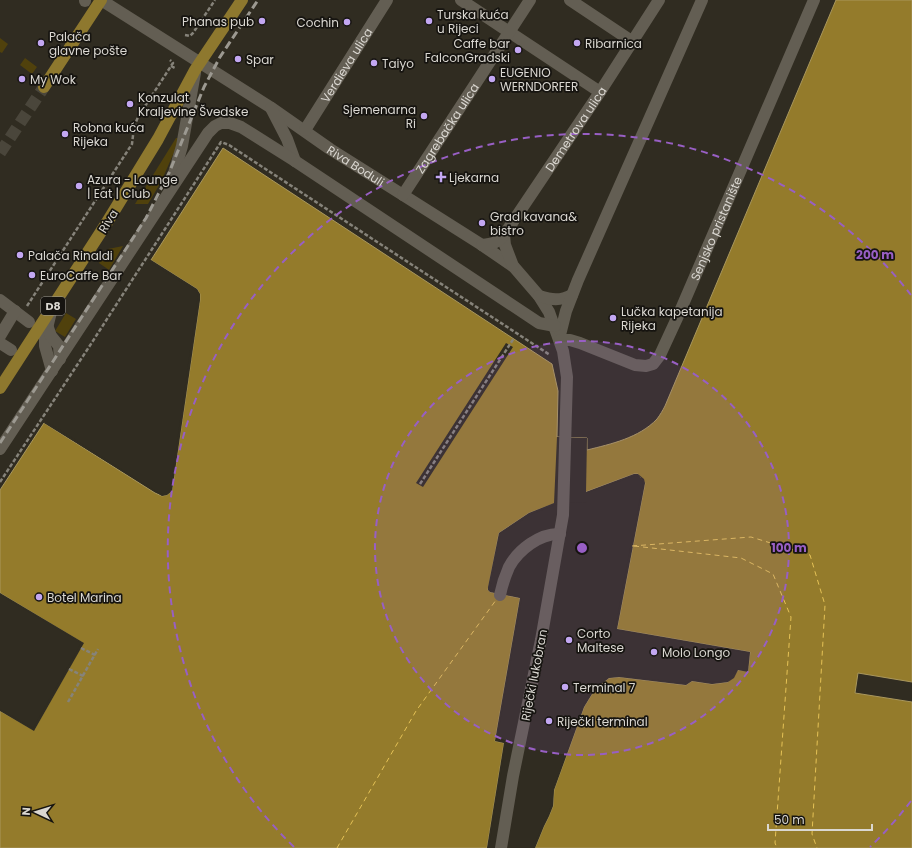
<svg xmlns="http://www.w3.org/2000/svg" width="912" height="848" font-family="Poppins,sans-serif">
  <style>
    .green { fill: #50410c }
    .water { fill: #947b2b; stroke: #a9975d }
    .pier { fill: #302c21 }
    .lines { fill: none; stroke-linecap: round; stroke-linejoin: round }
    .ferry { stroke: #e5c256; stroke-width: 1; stroke-dasharray: 5 4; stroke-linecap: butt }
    .major-tunnel { stroke: #4a463b; stroke-width: 12; stroke-dasharray: 12 6; stroke-linecap: butt }
    .path { stroke: #86837a; stroke-width: 2.5; stroke-dasharray: 4 2; stroke-linecap: butt }
    .minor { stroke: #635e53; stroke-width: 12 }
    .major { stroke: #8e782e; stroke-width: 12 }
    .rail { stroke: #9c9991; stroke-width: 3; stroke-dasharray: 8 4; stroke-linecap: butt }
    .ring { fill: none; stroke: #985fc4; stroke-width: 2; stroke-dasharray: 7 5 }
    .poi-dot { fill: #c3a7f2; stroke: #161410; stroke-width: 1.5 }
    .labels { text-anchor: middle; dominant-baseline: central; stroke-width: 3.5; stroke-linejoin: round; paint-order: stroke }
    .shield { fill: #161410; stroke: #9f9c97; stroke-width: 1 }
    .shield-label { font-size: 11px; font-weight: bold; fill: #dad7d1 }
    .poi-label { font-size: 12px; fill: #dad7d1; stroke: #161410; text-anchor: start }
    .street-label { font-size: 12px; fill: #dad7d1; stroke: #161410 }
    .centre { fill: #985fc4; stroke: #161410; stroke-width: 2 }
    .ring-label { font-size: 12px; text-anchor: middle; font-weight: bold; fill: #985fc4; stroke: #161410; stroke-width: 3.5; stroke-linejoin: round; paint-order: stroke }
  </style>
  <rect width="100%" height="100%" fill="#302c21"/>
  <path class="green" d="M 0,38 L 8,44 L 2,53 L 0,52 Z
    M 25,58 L 37,67 L 32,74 L 20,65 Z
    M 176,138 L 178,138 L 179,141 L 161,182 L 148,204 L 135,204 Z
    M 123,246 L 109,270 L 99,263 L 108,249 Z
    M 66,313 L 76,319 L 65,337 L 55,331 Z"/>
  <path class="water" d="M 836,0 L 912,0 L 912,682 L 858,673 L 855,693 L 912,702 L 912,848 L 535,848 L 544,826 L 549,816 L 553,806 L 554,790 L 584,707 L 595,689 L 609,678 L 619,677 L 686,685 L 692,681 L 712,684 L 728,682 L 738,670 L 748,671 L 750,652 L 617,629 L 645,483 L 638,474 L 634,474 L 529,513 L 499,533 L 488,590 L 490,592 L 520,598 L 495,741 L 504,743 L 487,848 L 0,848 L 0,711 L 34,730 L 83,643 L 0,593 L 0,490 L 44,423 L 155,493 L 162,496 L 167,495 L 172,491 L 200,300 L 200,294 L 197,289 L 151,260 L 223,148 L 552,364 L 558,391 L 557,437 L 587,438 L 587,450 C 611,444 639,438 657,419 C 660,415 663,410 665,406 Z"/>
  <path class="pier" d="M 151,260 L 197,289 L 200,294 L 200,300 L 172,491 L 167,495 L 162,496 L 44,423 L 46,421 L 156,491 L 162,494 L 170,490 L 198,294 L 196,291 L 149,262 Z
    M 506,343 L 513,347 L 423,487 L 416,483 Z
    M 557,437 L 587,438 L 586,492 L 634,474 L 638,474 L 644,479 L 645,483 L 617,629 L 750,652 L 748,672 L 738,670 L 734,678 L 728,682 L 712,684 L 692,681 L 686,685 L 619,677 L 609,678 L 595,689 L 584,707 L 554,790 L 553,806 L 549,816 L 544,826 L 535,848 L 533,848 L 542,825 L 548,815 L 551,805 L 553,790 L 582,707 L 594,688 L 608,677 L 619,675 L 674,682 L 686,683 L 692,679 L 712,682 L 728,680 L 732,676 L 737,669 L 746,669 L 748,653 L 615,630 L 623,584 L 643,483 L 640,477 L 634,476 L 587,493 L 587,501 L 586,503 L 572,502 L 555,505 L 530,515 L 500,534 L 490,589 L 520,596 L 522,598 L 497,740 L 505,741 L 506,743 L 489,848 L 487,848 L 504,743 L 495,741 L 520,598 L 490,592 L 488,590 L 488,587 L 499,533 L 529,513 L 554,503 Z
    M 0,593 L 84,643 L 34,731 L 0,711 L 0,709 L 33,728 L 81,643 L 0,595 Z"/>
  <g class="lines">
    <path class="ferry" d="M 632,546 L 751,537 L 810,555 L 825,605 L 812,834 L 817,848
      M 634,546 L 741,558 L 773,574 L 791,617 L 775,843 L 777,848
      M 337,848 L 416,711 L 496,600"/>
    <path class="major-tunnel" d="M 0,153 L 44,87"/>
    <path class="path" d="M 185,35 L 190,36 L 193,33 L 215,0
      M 171,66 L 175,68
      M 27,306 L 132,144 L 134,127 L 138,117 L 173,63 L 170,60
      M 0,482 L 89,347 L 221,142 L 229,145 L 264,168 L 550,355
      M 420,484 L 514,338
      M 81,648 L 95,655
      M 69,669 L 83,676
      M 68,702 L 98,649"/>
    <g class="minor">
      <path d="M 85,0 L 85,1"/>
      <path id="s1" d="M 101,0 L 270,107 L 330,149 L 403,195 L 482,245 L 514,267 L 539,296 L 549,312 L 563,351 L 567,377 L 563,515 L 541,640 L 513,776 L 501,848"/>
      <path d="M 461,0 L 600,92"/>
      <path d="M 570,0 L 633,42"/>
      <path d="M 271,108 L 287,139 L 295,161"/>
      <path id="s2" d="M 305,130 L 387,0"/>
      <path d="M 172,180 L 182,146 L 195,73"/>
      <path id="s3" d="M 403,195 L 530,0"/>
      <path d="M 504,235 L 505,245 L 513,266"/>
      <path id="s4" d="M 482,245 C 492,244 498,243 504,235 L 600,92 L 659,0"/>
      <path d="M 539,296 C 552,300 560,301 572,295"/>
      <path d="M 0,300 L 29,322"/>
      <path d="M 51,312 L 45,336 L 45,346 L 52,371"/>
      <path d="M 47,325 L 51,336 L 59,346 L 60,359"/>
      <path d="M 0,336 L 15,311"/>
      <path d="M 559,339 L 566,311 L 578,280 L 702,0"/>
      <path id="s5" d="M 560,340 L 570,340 L 580,343 L 635,365 L 646,366 L 653,364 L 660,355 L 678,316 L 814,0"/>
      <path d="M 0,343 L 11,350"/>
      <path d="M 0,449 L 208,133 L 215,126 L 221,123 L 230,123 L 241,127 L 295,161 L 539,323 L 555,326"/>
      <path d="M 500,595 C 502,585 505,576 509,567 C 518,550 540,533 560,534"/>
    </g>
    <path class="major" d="M 44,87 L 101,0
      M 0,388 L 106,224 L 158,139 L 195,70 L 242,0"/>
    <path class="rail" d="M 0,443 L 146,218 L 169,173 L 204,87 L 220,57 L 258,0"/>
  </g>
  <circle cx="582" cy="548" r="207" fill="#985fc4" fill-opacity=".12"/>
  <g class="ring">
    <circle cx="582" cy="548" r="207"/>
    <path d="M911 801A415 415 0 0 1 870 847M294 847A415 415 0 1 1 911 295"/>
  </g>
  <g class="poi-dot">
    <circle cx="262" cy="21" r="4"/>
    <circle cx="429" cy="21" r="4"/>
    <circle cx="347" cy="22" r="4"/>
    <circle cx="41" cy="43" r="4"/>
    <circle cx="577" cy="43" r="4"/>
    <circle cx="518" cy="50" r="4"/>
    <circle cx="238" cy="59" r="4"/>
    <circle cx="374" cy="63" r="4"/>
    <circle cx="22" cy="79" r="4"/>
    <circle cx="492" cy="79" r="4"/>
    <circle cx="130" cy="104" r="4"/>
    <circle cx="424" cy="116" r="4"/>
    <circle cx="65" cy="134" r="4"/>
    <path d="M439 171h4v4h4v4h-4v4h-4v-4h-4v-4h4z"/>
    <circle cx="79" cy="186" r="4"/>
    <circle cx="482" cy="223" r="4"/>
    <circle cx="20" cy="255" r="4"/>
    <circle cx="32" cy="275" r="4"/>
    <circle cx="613" cy="318" r="4"/>
    <circle cx="39" cy="597" r="4"/>
    <circle cx="569" cy="640" r="4"/>
    <circle cx="654" cy="652" r="4"/>
    <circle cx="565" cy="687" r="4"/>
    <circle cx="549" cy="721" r="4"/>
  </g>
  <g class="labels">
    <rect class="shield" x="41" y="297" width="24" height="18" rx="3"/>
    <g class="shield-label">
      <text x="53" y="306">D8</text>
    </g>
    <g class="poi-label">
      <text x="437" y="14">Turska kuća<tspan x="437" dy="14">u Rijeci</tspan></text>
      <text x="254" y="21" text-anchor="end">Phanas pub</text>
      <text x="339" y="22" text-anchor="end">Cochin</text>
      <text x="49" y="36">Palača<tspan x="49" dy="14">glavne pošte</tspan></text>
      <text x="510" y="43" text-anchor="end">Caffe bar<tspan x="510" dy="14">FalconGradski</tspan></text>
      <text x="585" y="43">Ribarnica</text>
      <text x="246" y="59">Spar</text>
      <text x="382" y="63">Taiyo</text>
      <text x="500" y="72">EUGENIO<tspan x="500" dy="14">WERNDORFER</tspan></text>
      <text x="30" y="79">My Wok</text>
      <text x="138" y="97">Konzulat<tspan x="138" dy="14">Kraljevine Švedske</tspan></text>
      <text x="416" y="109" text-anchor="end">Sjemenarna<tspan x="416" dy="14">Ri</tspan></text>
      <text x="73" y="127">Robna kuća<tspan x="73" dy="14">Rijeka</tspan></text>
      <text x="449" y="177">Ljekarna</text>
      <text x="87" y="179">Azura - Lounge<tspan x="87" dy="14">| Eat | Club</tspan></text>
      <text x="490" y="216">Grad kavana&amp;<tspan x="490" dy="14">bistro</tspan></text>
      <text x="28" y="255">Palača Rinaldi</text>
      <text x="40" y="275">EuroCaffe Bar</text>
      <text x="621" y="311">Lučka kapetanija<tspan x="621" dy="14">Rijeka</tspan></text>
      <text x="47" y="597">Botel Marina</text>
      <text x="577" y="633">Corto<tspan x="577" dy="14">Maltese</tspan></text>
      <text x="662" y="652">Molo Longo</text>
      <text x="573" y="687">Terminal 7</text>
      <text x="557" y="721">Riječki terminal</text>
    </g>
    <g class="street-label">
      <text stroke="none"><textPath href="#s2" startOffset="77">Verdieva ulica</textPath></text>
      <text stroke="none"><textPath href="#s3" startOffset="80">Zagrebačka ulica</textPath></text>
      <text stroke="none"><textPath href="#s4" startOffset="153">Demetrova ulica</textPath></text>
      <text stroke="none"><textPath href="#s1" startOffset="304">Riva Boduli</textPath></text>
      <text transform="translate(108 221) rotate(-58)">Riva</text>
      <text stroke="none"><textPath href="#s5" startOffset="248">Senjsko pristanište</textPath></text>
      <text transform="translate(534 675) rotate(-79)">Riječki lukobran</text>
    </g>
  </g>
  <circle cx="582" cy="548" r="6" class="centre"/>
  <g class="ring-label">
    <text x="875" y="259">200 m</text>
    <text x="789" y="552">100 m</text>
  </g>
  <g transform="translate(36 812) rotate(274)" stroke="#161410" stroke-width="3" paint-order="stroke">
  <path d="M0-3L7 15L0 10L-7 15Z" fill="#dad7d1"/>
  <text y="-6" font-size="11" font-weight="bold" text-anchor="middle" fill="#dad7d1">N</text>
  </g>
  <path d="M768 824v6h104v-6" fill="none" stroke="#dad7d1" stroke-width="2"/>
  <text x="774" y="824" font-size="12" fill="#dad7d1" stroke="#161410" stroke-width="3" paint-order="stroke">50 m</text>
</svg>
